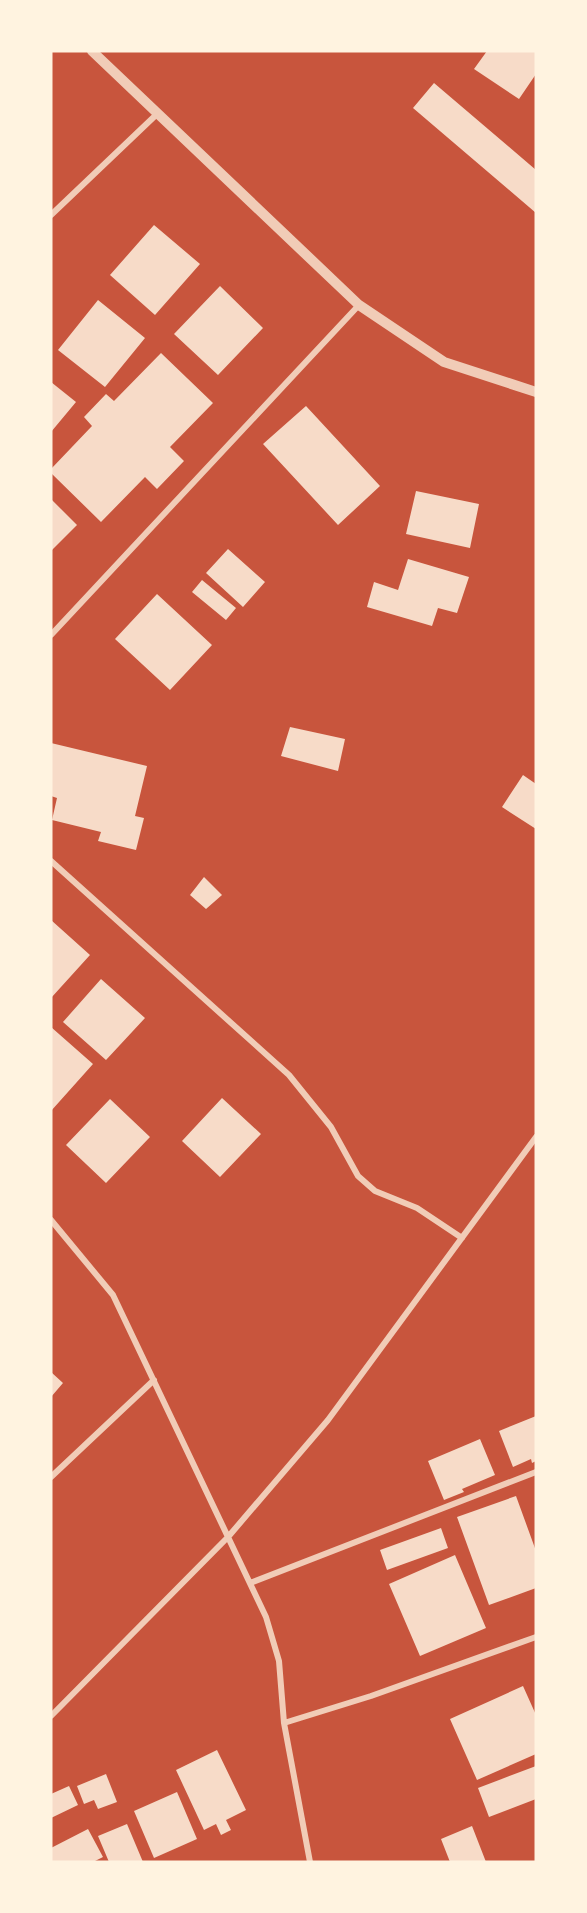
<svg xmlns="http://www.w3.org/2000/svg" width="587" height="1913" font-family="'Libre Baskerville',serif">
  <style>
    .building { fill: #f7dbc8 }
    .lines { fill: none; stroke-linecap: round; stroke-linejoin: round }
    .minor { stroke: #f1ccb7; stroke-width: 6 }
    .tertiary { stroke: #f1ccb7; stroke-width: 10 }
  </style>
  <rect width="100%" height="100%" fill="#c8553d"/>
  <path class="building" d="M 487,51 L 536,51 L 536,74 L 519,99 L 474,69 Z
    M 434,83 L 536,170 L 536,213 L 413,108 Z
    M 154,225 L 200,264 L 155,315 L 110,275 Z
    M 220,286 L 263,328 L 218,375 L 174,334 Z
    M 98,300 L 145,338 L 105,387 L 58,350 Z
    M 161,353 L 213,403 L 170,447 L 184,461 L 157,489 L 145,477 L 101,522 L 51,473 L 51,469 L 92,426 L 84,417 L 106,394 L 114,401 Z
    M 51,382 L 76,402 L 51,432 Z
    M 306,406 L 380,486 L 338,525 L 263,444 Z
    M 416,491 L 479,504 L 470,548 L 406,534 Z
    M 51,499 L 77,525 L 51,551 Z
    M 228,549 L 265,582 L 243,607 L 206,573 Z
    M 408,559 L 469,577 L 457,613 L 438,608 L 432,626 L 367,607 L 374,582 L 398,590 Z
    M 202,580 L 236,608 L 226,620 L 192,592 Z
    M 157,594 L 212,645 L 170,690 L 115,639 Z
    M 290,727 L 345,739 L 338,771 L 281,756 Z
    M 51,743 L 147,766 L 135,816 L 144,818 L 136,850 L 98,841 L 101,832 L 52,820 L 57,798 L 51,796 Z
    M 523,775 L 536,784 L 536,829 L 502,807 Z
    M 204,877 L 222,895 L 206,909 L 190,895 Z
    M 51,920 L 90,955 L 51,998 Z
    M 101,979 L 145,1018 L 106,1060 L 63,1022 Z
    M 51,1027 L 93,1064 L 51,1111 Z
    M 222,1098 L 261,1134 L 220,1177 L 182,1141 Z
    M 110,1099 L 150,1137 L 106,1183 L 66,1145 Z
    M 51,1372 L 63,1383 L 51,1397 Z
    M 536,1416 L 536,1461 L 532,1463 L 531,1459 L 513,1467 L 499,1431 Z
    M 480,1439 L 495,1475 L 462,1489 L 464,1492 L 444,1500 L 428,1461 Z
    M 516,1496 L 536,1551 L 536,1588 L 489,1605 L 457,1517 Z
    M 441,1528 L 448,1548 L 387,1570 L 380,1550 Z
    M 455,1555 L 486,1628 L 420,1656 L 389,1584 Z
    M 523,1686 L 536,1715 L 536,1754 L 477,1780 L 450,1719 Z
    M 217,1750 L 246,1810 L 226,1820 L 231,1830 L 221,1835 L 216,1824 L 204,1830 L 176,1770 Z
    M 536,1766 L 536,1799 L 489,1817 L 478,1788 Z
    M 106,1774 L 117,1802 L 98,1809 L 94,1800 L 84,1804 L 77,1786 Z
    M 69,1786 L 78,1805 L 51,1818 L 51,1794 Z
    M 177,1792 L 197,1839 L 154,1858 L 134,1811 Z
    M 127,1824 L 143,1862 L 109,1862 L 98,1836 Z
    M 472,1826 L 486,1862 L 450,1862 L 441,1839 Z
    M 88,1829 L 103,1857 L 93,1862 L 52,1862 L 51,1848 Z"/>
  <g class="lines">
    <path class="minor" d="M 51,215 L 157,114
      M 51,635 L 359,305
      M 51,861 L 289,1075 L 331,1127 L 358,1176 L 375,1191 L 417,1208 L 462,1238
      M 51,1220 L 113,1295 L 266,1617 L 279,1661 L 284,1723 L 310,1862
      M 51,1477 L 154,1380
      M 250,1583 L 536,1472
      M 51,1716 L 228,1537 L 328,1420 L 536,1137
      M 284,1723 L 371,1696 L 536,1637"/>
    <path class="tertiary" d="M 92,51 L 359,305 L 444,362 L 536,392"/>
  </g>
  <rect width="587" height="1913" fill="none" stroke="#fff3e0" stroke-width="105"/>
</svg>
